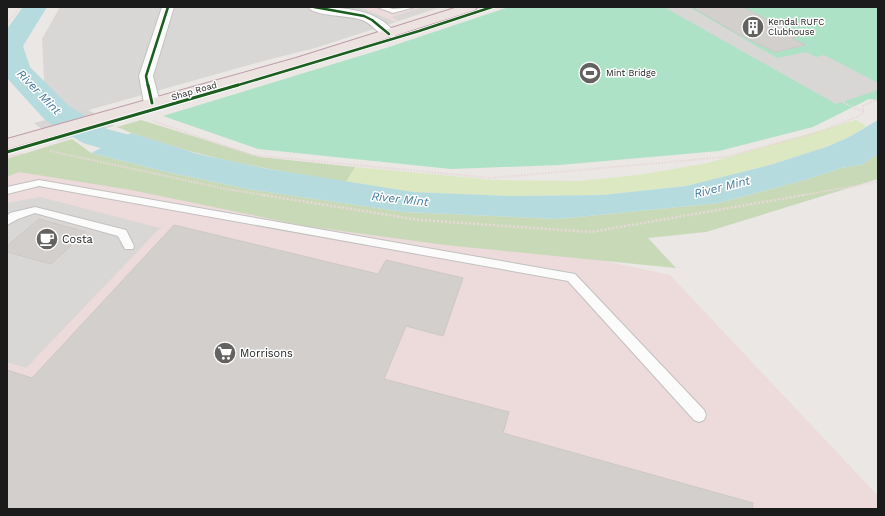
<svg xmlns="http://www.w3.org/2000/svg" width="885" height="516" font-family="'Work Sans',sans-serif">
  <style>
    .residential { fill: #d9d7d6 }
    .commercial { fill: #eddada }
    .grass { fill: #dbe8c1 }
    .forest { fill: #c8d9b8 }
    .pitch { fill: #aee2c6 }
    .parking { fill: #d8d7d5 }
    .water { fill: #b6dbde }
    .pier { fill: #d7d6d5 }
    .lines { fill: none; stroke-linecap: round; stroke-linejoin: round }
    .river { fill: #b6dbde; fill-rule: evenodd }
    .building { fill: #d2cfcd; stroke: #cdc8c5 }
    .service-casing { stroke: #c2c1c0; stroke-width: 2 }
    .minor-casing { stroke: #c2c1c0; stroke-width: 2 }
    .trunk-casing { stroke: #c09baa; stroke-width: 2 }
    .path-far2 { stroke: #ead7d7; stroke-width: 1.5; stroke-dasharray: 1 1; stroke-linecap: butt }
    .path-far1 { stroke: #ead7d7; stroke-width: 2; stroke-dasharray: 1.5 1.5; stroke-linecap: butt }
    .path { stroke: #ead7d7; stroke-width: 2.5; stroke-dasharray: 2 2; stroke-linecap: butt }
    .service { fill: #fcfbfb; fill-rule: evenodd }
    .minor { fill: #fcfbfb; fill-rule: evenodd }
    .trunk { fill: #ece3e1; fill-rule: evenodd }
    .cycleway-far1-casing { stroke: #fff; stroke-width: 4 }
    .cycleway-casing { stroke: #fff; stroke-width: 5 }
    .cycleway-far1 { stroke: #1b5e20; stroke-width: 2.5 }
    .cycleway { stroke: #1b5e20; stroke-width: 3 }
    .labels { text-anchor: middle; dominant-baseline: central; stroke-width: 3; stroke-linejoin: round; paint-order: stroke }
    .far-poi-label { font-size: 9px; fill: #1b1b1b; stroke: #fff; text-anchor: start }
    .far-street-label { font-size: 9px; fill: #1b1b1b; stroke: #fff }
    .poi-label { font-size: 11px; fill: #1b1b1b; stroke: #fff; text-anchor: start }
    .water-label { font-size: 12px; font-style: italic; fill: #42799c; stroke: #fff }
  </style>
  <rect width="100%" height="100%" fill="#eae7e4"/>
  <path class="residential" d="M 60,7 L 360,7 L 396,22 L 315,48 L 267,60 L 46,122 L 42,39 Z"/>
  <path class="commercial" d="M 360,7 L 443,7 L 396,22 Z
    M 21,153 L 90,169 L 576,255 L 670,275 L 878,496 L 878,509 L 7,509 L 7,156 Z"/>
  <path class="grass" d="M 856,120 L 866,126 L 849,137 L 829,146 L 770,165 L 686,186 L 603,195 L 513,196 L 413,192 L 346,182 L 355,167 L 494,180 L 581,181 L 645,174 L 708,163 Z"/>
  <path class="forest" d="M 141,120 L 260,157 L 355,167 L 346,182 C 286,172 225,163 166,144 C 149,139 133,134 117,127 Z
    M 72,139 L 91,153 L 167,172 L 248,189 L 404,212 L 558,219 L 719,203 L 808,179 L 841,168 L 861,165 L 878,154 L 878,179 L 706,232 L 648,238 L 676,268 L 445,245 L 305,226 L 131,190 L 19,172 L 7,177 L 7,159 Z"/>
  <path class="pitch" d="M 509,7 L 878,7 L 878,100 L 869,99 L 813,127 L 719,151 L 559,165 L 451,169 L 258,149 L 163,116 L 386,48 Z"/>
  <path class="parking" d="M 422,7 L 440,7 L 398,21 L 392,17 Z
    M 664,7 L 689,7 L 777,58 L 806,52 L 816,57 L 824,55 L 878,83 L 878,90 L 836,104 Z
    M 40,197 L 160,228 L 26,368 L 7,362 L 7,203 Z"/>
  <path class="water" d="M 878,120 L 878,154 L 861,165 L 841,168 L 808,179 L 719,203 L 558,219 L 404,212 L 248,189 L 167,172 L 91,153 L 131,133 L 198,154 L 263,168 L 413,192 L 513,196 L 603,195 L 686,186 L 770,165 L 829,146 L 849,137 Z"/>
  <path class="pier" d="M 87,109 L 114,126 L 58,141 L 34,123 Z"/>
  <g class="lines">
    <path class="river" d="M 23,7 L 47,7 L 23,46 L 30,67 L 69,106 L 107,129 L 185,150 L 190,158 L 185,166 L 172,169 L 83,143 L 45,120 L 7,78 L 7,29 Z"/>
  </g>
  <path class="building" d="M 692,7 L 743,7 L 799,36 L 792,38 L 805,45 L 775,52 L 738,34 Z
    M 39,219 L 86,232 L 51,264 L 7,252 L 7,246 Z
    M 174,225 L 378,274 L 386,260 L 463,278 L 443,336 L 406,326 L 384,379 L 509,412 L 503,433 L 753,503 L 752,509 L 7,509 L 7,370 L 32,378 Z"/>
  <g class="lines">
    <g class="service-casing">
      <path id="service" d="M 377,7 L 386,7 L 393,9 L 415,7 L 393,13 Z
        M 39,180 L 575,274 L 704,410 L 706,415 L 704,420 L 699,422 L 694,420 L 568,281 L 39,186 L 7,194 L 7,187 Z
        M 35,207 L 126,230 L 134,246 L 133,249 L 125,249 L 118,236 L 35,213 L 18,219 L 7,225 L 7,216 L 10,213 Z"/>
    </g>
    <g class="minor-casing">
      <path id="minor" d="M 162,7 L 174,7 L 153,76 L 160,103 L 158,106 L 152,108 L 146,106 L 144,103 L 139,76 Z
        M 308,7 C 337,7 377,7 396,34 L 394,37 L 384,37 C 377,31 370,23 362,20 C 350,15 315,17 308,7 Z"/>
    </g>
    <g class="trunk-casing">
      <path id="trunk" d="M 458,7 L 477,7 L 475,10 L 306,64 L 7,149 L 7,139 L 296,58 Z"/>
    </g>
    <path class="path-far2" d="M 7,23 L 21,7"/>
    <path class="path-far1" d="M 842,97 L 843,102 L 856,109 L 864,111
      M 153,121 L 252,155 L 491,178 L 725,157 L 820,132 L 863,114 L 863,106 L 873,101 L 878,101
      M 50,151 L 226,189 L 270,196
      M 798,196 L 878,182"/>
    <path class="path" d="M 263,195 L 420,220 L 591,232 L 804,195"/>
    <use href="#service" class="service"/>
    <use href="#minor" class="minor"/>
    <use href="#trunk" class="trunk"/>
    <g class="cycleway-far1-casing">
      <path id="cycleway-far1" d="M 314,7 L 364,16 L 372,20 L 389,34
        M 148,86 L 146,76 L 168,7
        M 235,86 L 419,31 L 492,7"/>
    </g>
    <g class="cycleway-casing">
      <path id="cycleway" d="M 148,85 L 152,103
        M 7,152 L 238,85"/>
    </g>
    <use href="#cycleway-far1" class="cycleway-far1"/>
    <use href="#cycleway" class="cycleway"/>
  </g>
  <defs>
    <g id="building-disc" transform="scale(1.15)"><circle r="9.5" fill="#636261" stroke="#fff"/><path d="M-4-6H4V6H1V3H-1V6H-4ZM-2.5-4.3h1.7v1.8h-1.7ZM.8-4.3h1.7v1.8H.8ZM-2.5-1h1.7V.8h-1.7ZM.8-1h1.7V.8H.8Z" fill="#fff"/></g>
    <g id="stadium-disc" transform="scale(1.15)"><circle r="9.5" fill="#636261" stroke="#fff"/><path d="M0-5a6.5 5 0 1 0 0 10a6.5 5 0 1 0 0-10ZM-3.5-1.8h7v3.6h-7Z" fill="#fff"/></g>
    <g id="cafe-disc" transform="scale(1.15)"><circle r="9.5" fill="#636261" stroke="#fff"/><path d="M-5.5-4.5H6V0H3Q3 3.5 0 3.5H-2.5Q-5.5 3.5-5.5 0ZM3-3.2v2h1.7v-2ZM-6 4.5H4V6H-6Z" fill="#fff"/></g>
    <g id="supermarket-disc" transform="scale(1.15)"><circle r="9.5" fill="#636261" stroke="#fff"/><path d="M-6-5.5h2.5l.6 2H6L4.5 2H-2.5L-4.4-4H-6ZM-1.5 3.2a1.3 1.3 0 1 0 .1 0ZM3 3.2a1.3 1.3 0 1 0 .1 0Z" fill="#fff"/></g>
  </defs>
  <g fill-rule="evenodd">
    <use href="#building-disc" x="753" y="27"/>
    <use href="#stadium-disc" x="590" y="73"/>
    <use href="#cafe-disc" x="47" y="239"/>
    <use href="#supermarket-disc" x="225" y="353"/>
  </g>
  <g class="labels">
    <g class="far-poi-label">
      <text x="768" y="22">Kendal RUFC<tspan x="768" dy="10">Clubhouse</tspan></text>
      <text x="606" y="73">Mint Bridge</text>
    </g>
    <g class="far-street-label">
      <text transform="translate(194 91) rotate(-16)">Shap Road</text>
    </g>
    <g class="poi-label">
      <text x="62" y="239">Costa</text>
      <text x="240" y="353">Morrisons</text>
    </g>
    <g class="water-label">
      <text transform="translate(39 92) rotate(46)">River Mint</text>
      <text transform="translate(722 187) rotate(-14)">River Mint</text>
      <text transform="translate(400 199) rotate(6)">River Mint</text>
    </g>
  </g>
  <rect width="885" height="516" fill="none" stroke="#1b1b1b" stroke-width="16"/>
</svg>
